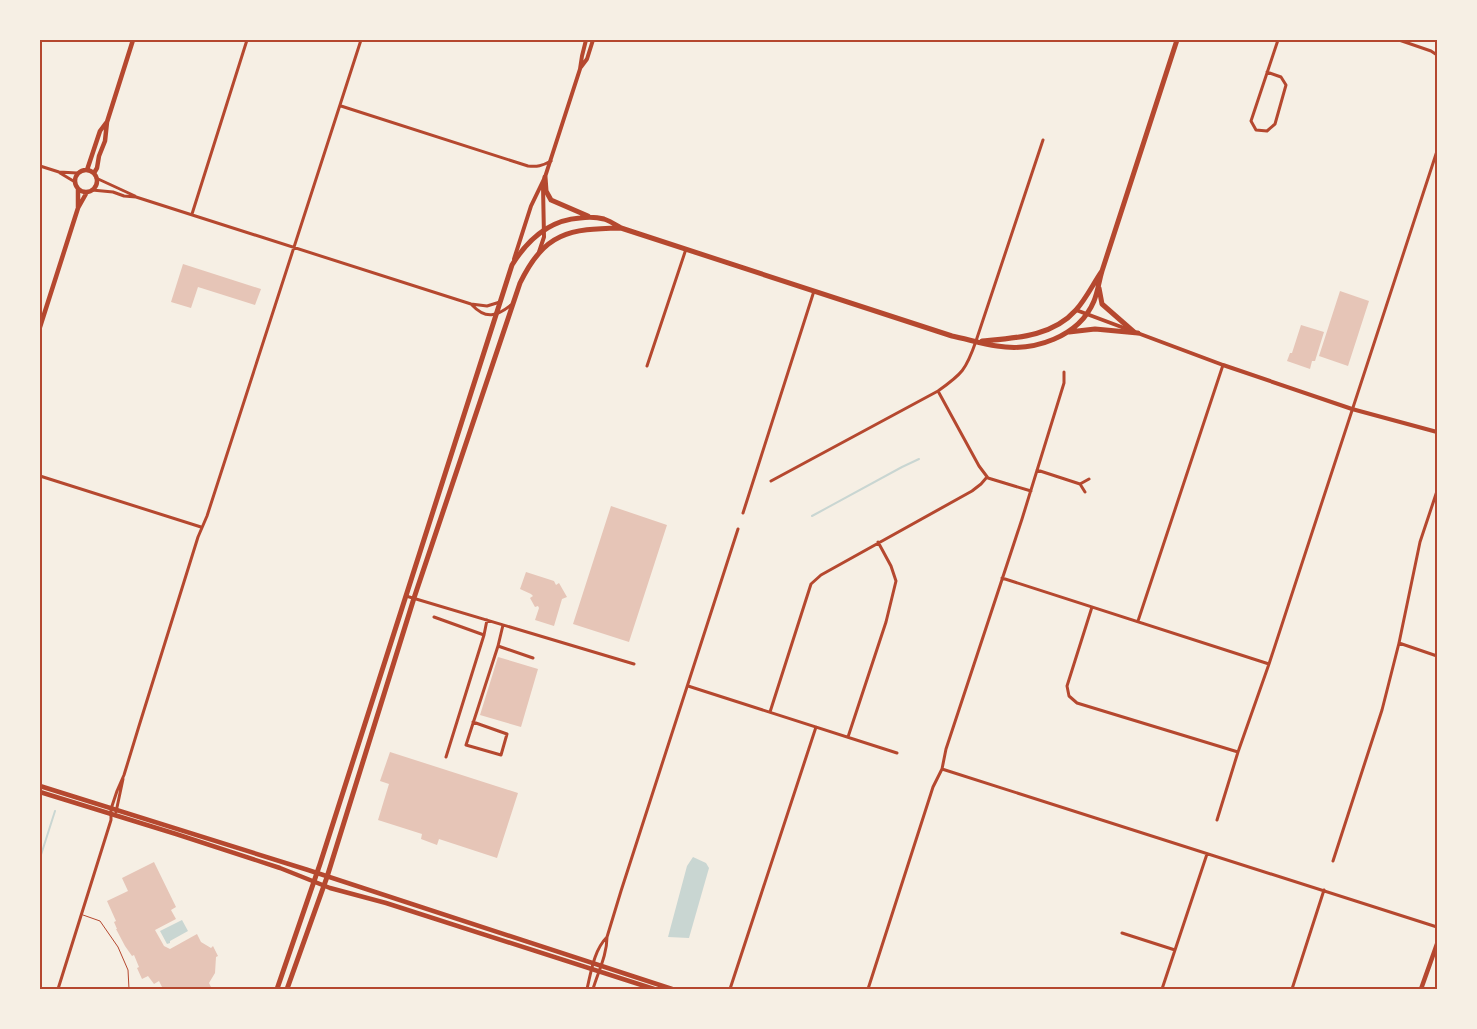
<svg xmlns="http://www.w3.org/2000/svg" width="1477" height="1029" font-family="'DejaVu Sans',sans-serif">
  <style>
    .water { fill: #c9d6d2 }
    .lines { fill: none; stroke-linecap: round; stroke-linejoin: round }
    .stream { stroke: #c9d6d2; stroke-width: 2 }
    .building { fill: #e6c5b7 }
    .service { stroke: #b5482f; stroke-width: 1 }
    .minor { stroke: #b5482f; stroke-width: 3 }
    .tertiary { stroke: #b5482f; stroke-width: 4 }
    .secondary { stroke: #b5482f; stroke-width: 4.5 }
    .primary { stroke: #b5482f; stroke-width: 5 }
    .neatline { fill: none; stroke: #b5482f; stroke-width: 2 }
  </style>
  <rect width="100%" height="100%" fill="#f6efe4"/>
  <path class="water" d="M 693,857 L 706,863 L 709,868 L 689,938 L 668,937 L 687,866 Z
    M 182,920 L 188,931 L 170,941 L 170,943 L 167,944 L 160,931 Z"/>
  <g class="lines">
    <path class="stream" d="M 812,516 L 902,467 L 919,459
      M 40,858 L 55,811"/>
  </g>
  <path class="building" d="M 183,264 L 261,289 L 255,305 L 198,287 L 191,308 L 171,302 Z
    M 1340,291 L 1369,301 L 1348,366 L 1319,356 Z
    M 1301,325 L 1324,332 L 1315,361 L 1312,361 L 1310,369 L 1287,361 L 1290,353 L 1292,353 Z
    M 611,506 L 667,525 L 629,642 L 573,624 Z
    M 526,572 L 554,581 L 556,585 L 559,583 L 567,597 L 562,599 L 554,626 L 535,620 L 539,608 L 538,606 L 535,607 L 530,598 L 533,596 L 531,594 L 520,589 Z
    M 498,657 L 538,669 L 521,727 L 480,715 Z
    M 390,752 L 518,793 L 497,858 L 439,839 L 437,845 L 421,839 L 422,834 L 378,820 L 389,784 L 380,781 Z
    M 154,862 L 176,907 L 171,910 L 176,919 L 155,930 L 164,946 L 170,949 L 197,934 L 201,942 L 211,948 L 213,946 L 218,956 L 216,957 L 215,973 L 209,983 L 212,989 L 163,989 L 159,981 L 154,984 L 148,976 L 142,979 L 137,968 L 139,967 L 134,955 L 132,956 L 125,946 L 116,929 L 117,929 L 114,922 L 116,921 L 107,901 L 128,891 L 122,878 Z"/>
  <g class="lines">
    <path class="service" d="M 83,915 L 100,921 L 118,947 L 128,970 L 129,989"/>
    <path class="minor" d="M 1399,40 L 1431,51 L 1437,55
      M 1267,72 L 1281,77 L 1286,85 L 1275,124 L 1267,131 L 1256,130 L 1251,121 L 1278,40
      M 341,106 L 528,166 C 537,167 542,166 551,161
      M 40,166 L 59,172 L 77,173
      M 60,173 L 75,182
      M 96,178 L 135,196
      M 92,190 L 113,192 L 124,196 L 136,197 L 471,304 L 487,306 L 500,302
      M 192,214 L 247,40
      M 472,305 C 486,320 497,316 511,305
      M 647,366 L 686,249
      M 938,391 L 979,466 L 988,478 L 1031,491
      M 1037,470 L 1080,484 L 1089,479
      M 40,476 L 201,527
      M 771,481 L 938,391 C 962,374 966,370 976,341 L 1043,140
      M 1080,484 L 1085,492
      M 743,513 L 814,291
      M 1002,578 L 1269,664
      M 406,596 L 634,664
      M 1092,607 L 1067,686 L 1069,696 L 1077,703 L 1238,752
      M 434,617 L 484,635 L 446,757
      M 1138,621 L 1223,365
      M 503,625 L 498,646 L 533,658
      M 484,635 L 487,620
      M 1399,643 L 1437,656
      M 688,686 L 897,753
      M 770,712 L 811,584 L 821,575 L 972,491 L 981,484 L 987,477
      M 473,722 L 507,734 L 501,755 L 466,745 L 498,646
      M 848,737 L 886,622 L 896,581 L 891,566 L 878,542
      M 942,769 L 1437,927
      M 116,812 L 123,779
      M 1217,820 L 1238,752 L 1269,664 L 1437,151
      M 1333,861 L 1382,710 L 1399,643 L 1420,542 L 1437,491
      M 1122,933 L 1175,950
      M 58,989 L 111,820 L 111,809 L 117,791 L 124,775 L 139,726 L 198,537 L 207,516 L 361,40
      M 587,989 C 591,972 594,950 607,937
      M 593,989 C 598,972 607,955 607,937 L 621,891 L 738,529
      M 730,989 L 816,727
      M 868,989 L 933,787 L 942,769 L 946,749 L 1022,519 L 1064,383 L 1064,372
      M 1162,989 L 1207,854
      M 1292,989 L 1324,890"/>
    <path class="tertiary" d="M 581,67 L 587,59 L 593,40
      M 539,252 L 544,237 L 543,186
      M 514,259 L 531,206 L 545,177 L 580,69 L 582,56 L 586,40
      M 1076,310 L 1223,365 L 1352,409 L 1437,432"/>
    <path class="secondary" d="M75 181a11 11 0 1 1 22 0a11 11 0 1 1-22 0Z
      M 87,170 L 100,131 L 106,123
      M 94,173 L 97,168 L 99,156 L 105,141 L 107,122 L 133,40
      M 78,189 L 78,207
      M 40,327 L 78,208 L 87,192
      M 40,786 L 308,870 L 672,989
      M 40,792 L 176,834 L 280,868 L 330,888 L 386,903 L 654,989
      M 1421,989 L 1437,944"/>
    <path class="primary" d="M 545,177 L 546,191 L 551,200 L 588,216
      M 1099,288 L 1102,304 L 1134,332
      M 1069,332 L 1095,329 L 1138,333
      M 982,341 C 1015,338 1052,337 1076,310 C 1086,299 1093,284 1102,271 L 1177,40
      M 277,989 L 320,864 L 512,265 C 528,239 549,220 580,218 C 588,217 596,217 604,219 C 610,221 616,225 621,228 L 952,336 C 967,339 982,344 997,346 C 1034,352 1079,337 1094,301 C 1098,291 1099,281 1102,271
      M 287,989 L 327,877 L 414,598 L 520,283 C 545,232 569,229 621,228"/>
  </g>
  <rect width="1477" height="1029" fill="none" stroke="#f6efe4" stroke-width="82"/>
  <rect x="41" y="41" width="1395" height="947" class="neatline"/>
</svg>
